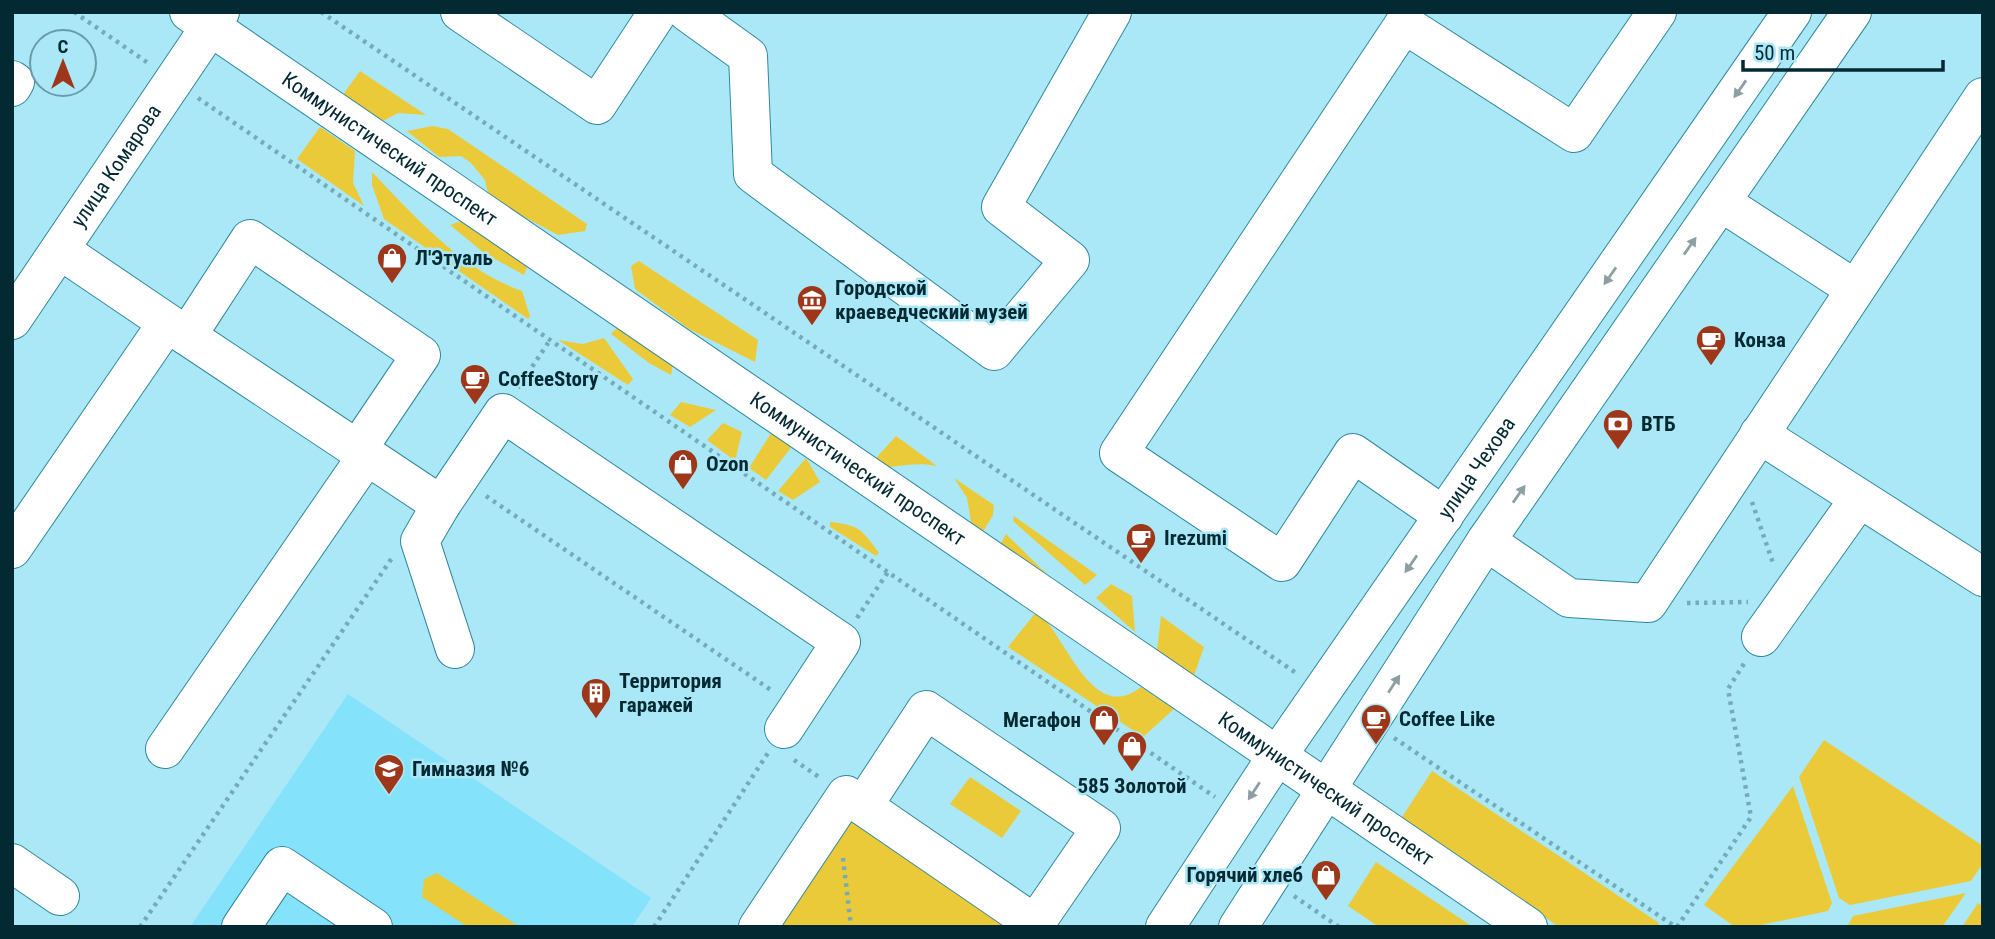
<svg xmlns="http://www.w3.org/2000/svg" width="1995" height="939" font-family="'Roboto Condensed',sans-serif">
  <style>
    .built { fill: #84e2fa }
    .green { fill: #ebca39 }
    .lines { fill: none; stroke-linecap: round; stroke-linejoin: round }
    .minor-casing { stroke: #30889c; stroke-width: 40 }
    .path { stroke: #75abb8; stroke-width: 4.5; stroke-dasharray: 3.5 5; stroke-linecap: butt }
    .minor { stroke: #fff; stroke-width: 38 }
    .oneway { fill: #8e9fa3 }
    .labels { text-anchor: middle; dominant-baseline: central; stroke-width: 5; stroke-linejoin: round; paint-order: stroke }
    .street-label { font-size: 21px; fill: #032932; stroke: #abe8f7 }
    .poi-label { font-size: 21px; font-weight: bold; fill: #032932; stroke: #abe8f7; text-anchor: start }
  </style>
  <rect width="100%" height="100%" fill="#abe8f7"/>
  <path class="built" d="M 348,694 L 651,898 L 632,927 L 190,927 Z"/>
  <path class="green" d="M 360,71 L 426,115 L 398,113 L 368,129 L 334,107 Z
    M 432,126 L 448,129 L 587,224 L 585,231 L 558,235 L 489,198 L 485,180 L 471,163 L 461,156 L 439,157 L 407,131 Z
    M 320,127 L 355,151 L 353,183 L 364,206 L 297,159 Z
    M 372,172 C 415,217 462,270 522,291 L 530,316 L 528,319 L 384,219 L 372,185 Z
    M 479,215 L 530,260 L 524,275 L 484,253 L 450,225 Z
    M 639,261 L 758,340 L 755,362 L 689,329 L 635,289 L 631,266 Z
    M 625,319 L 677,343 L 671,375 L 649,363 L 611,334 Z
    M 604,338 L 633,379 L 628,385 L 558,340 L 583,344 Z
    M 681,402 L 716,410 L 690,427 L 670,415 Z
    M 723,423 L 742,432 L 735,461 L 707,440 Z
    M 773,430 L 793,445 L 766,480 L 749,468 Z
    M 896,436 L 937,466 C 912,461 891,469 866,469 Z
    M 806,458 L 820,482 L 793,500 L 778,491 Z
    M 954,478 L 994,505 L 993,515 L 975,545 L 967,498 Z
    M 1014,516 L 1097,575 L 1085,585 L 1013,521 Z
    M 830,522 C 860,525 862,530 879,553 L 876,556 L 830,527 Z
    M 1006,534 L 1072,599 L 994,556 Z
    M 1111,584 L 1132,596 L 1135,632 L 1096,598 Z
    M 1037,611 C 1066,635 1092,726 1141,687 L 1174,709 L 1143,737 L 1008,647 Z
    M 1161,616 L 1204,647 L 1189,690 L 1155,667 Z
    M 1824,740 L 1983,846 L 1983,863 L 1971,881 L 1850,905 L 1839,898 L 1799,777 Z
    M 1432,771 L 1659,923 L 1657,927 L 1559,927 L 1402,817 Z
    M 970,777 L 1021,811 L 1002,838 L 950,804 Z
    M 1793,786 L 1832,903 L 1828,911 L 1751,927 L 1735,927 L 1704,905 Z
    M 849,800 L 1030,927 L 763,927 Z
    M 1376,862 L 1473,927 L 1379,927 L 1348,906 Z
    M 437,873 L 520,927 L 468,927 L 422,897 L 424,879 Z
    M 1966,893 L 1942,927 L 1847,927 L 1853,916 Z
    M 1978,903 L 1983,906 L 1983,926 L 1962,927 Z"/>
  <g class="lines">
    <g class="minor-casing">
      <g id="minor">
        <path id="s1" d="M 189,12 L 1528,927"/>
        <path d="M 460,12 L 597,105 L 658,12"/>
        <path d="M 687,12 L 748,56 L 753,174 L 994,351 L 1070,260 L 1001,207 L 1112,12"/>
        <path d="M 12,80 L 15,82 L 12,87"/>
        <path d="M 1721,202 L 1855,289"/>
        <path d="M 60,250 L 187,336 L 250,239 L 421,355 L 357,450"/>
        <path id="s2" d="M 12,320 L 220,12"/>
        <path d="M 187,336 L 441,505 L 503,413 L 841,642 L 784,729"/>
        <path d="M 1759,434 L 1983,577"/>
        <path d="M 441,505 L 420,541 L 455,649"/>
        <path d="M 1444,516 L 1353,453 L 1282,562 L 1119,453 L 1404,24 L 1574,133 L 1657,12"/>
        <path d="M 1486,541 L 1569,598 L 1648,603 L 1983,97"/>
        <path d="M 12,549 L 167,323"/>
        <path d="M 1761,637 L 1859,499"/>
        <path d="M 165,749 L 366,457"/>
        <path d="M 863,806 L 1035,924"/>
        <path d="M 12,863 L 60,896"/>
        <path d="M 241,927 L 282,866 L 373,927"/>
        <path d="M 758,927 L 846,795 L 863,806 L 926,710 L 1101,828 L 1035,924 L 1038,927"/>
        <path id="s3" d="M 1165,927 L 1273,762 L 1792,12"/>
        <path d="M 1238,927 L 1486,541 L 1852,12"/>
      </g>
    </g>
    <path class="path" d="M 74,12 L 148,63
      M 321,12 L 1296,673
      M 198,98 L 1215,797
      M 518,388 L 550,340
      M 486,496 L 771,690
      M 1752,502 L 1774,566
      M 1687,603 L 1748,602
      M 857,618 L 888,572
      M 1394,738 L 1676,927
      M 794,760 L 822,779
      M 843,858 L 851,927
      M 1294,896 L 1339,927
      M 140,927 L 392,558
      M 654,927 L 768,753
      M 1677,927 L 1751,817 L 1728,689 L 1745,662"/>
    <use href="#minor" class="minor"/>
  </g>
  <defs><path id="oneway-solid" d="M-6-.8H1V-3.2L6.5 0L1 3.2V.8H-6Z" transform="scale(1.75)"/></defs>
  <g class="oneway">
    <use href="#oneway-solid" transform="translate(1740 89) rotate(125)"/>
    <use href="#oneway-solid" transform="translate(1690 246) rotate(-55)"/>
    <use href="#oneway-solid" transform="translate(1610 276) rotate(125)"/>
    <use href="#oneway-solid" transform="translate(1519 494) rotate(-55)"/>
    <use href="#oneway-solid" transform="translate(1411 564) rotate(125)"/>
    <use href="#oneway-solid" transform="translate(1394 684) rotate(-57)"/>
    <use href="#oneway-solid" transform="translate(1254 791) rotate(123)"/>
  </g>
  <defs>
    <g id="shop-pin" transform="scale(1.575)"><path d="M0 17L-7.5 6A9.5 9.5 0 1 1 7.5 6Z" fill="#9e361a" stroke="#abe8f7"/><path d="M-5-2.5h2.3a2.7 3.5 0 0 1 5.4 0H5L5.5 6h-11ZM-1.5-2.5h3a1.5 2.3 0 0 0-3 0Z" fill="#fff"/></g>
    <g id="museum-pin" transform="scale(1.575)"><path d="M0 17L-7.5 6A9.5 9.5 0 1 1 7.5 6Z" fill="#9e361a" stroke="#abe8f7"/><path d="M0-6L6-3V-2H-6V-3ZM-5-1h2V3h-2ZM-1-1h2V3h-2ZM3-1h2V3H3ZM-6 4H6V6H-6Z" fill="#fff"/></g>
    <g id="cafe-pin" transform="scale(1.575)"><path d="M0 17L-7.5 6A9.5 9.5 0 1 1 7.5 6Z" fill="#9e361a" stroke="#abe8f7"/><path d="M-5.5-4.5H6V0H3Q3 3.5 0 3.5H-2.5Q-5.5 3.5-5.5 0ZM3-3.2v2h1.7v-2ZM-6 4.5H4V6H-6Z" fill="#fff"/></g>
    <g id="bank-pin" transform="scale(1.575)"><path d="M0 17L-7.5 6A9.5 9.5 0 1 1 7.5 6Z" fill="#9e361a" stroke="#abe8f7"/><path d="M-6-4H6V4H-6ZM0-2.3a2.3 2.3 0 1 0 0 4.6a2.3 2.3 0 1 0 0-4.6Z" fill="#fff"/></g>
    <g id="building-pin" transform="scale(1.575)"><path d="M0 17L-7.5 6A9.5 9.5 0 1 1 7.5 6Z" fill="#9e361a" stroke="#abe8f7"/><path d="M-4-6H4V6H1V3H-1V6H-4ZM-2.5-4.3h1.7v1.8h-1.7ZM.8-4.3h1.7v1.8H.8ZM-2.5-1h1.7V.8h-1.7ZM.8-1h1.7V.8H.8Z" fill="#fff"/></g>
    <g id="school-pin" transform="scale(1.575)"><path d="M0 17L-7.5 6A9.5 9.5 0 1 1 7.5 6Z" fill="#9e361a" stroke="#abe8f7"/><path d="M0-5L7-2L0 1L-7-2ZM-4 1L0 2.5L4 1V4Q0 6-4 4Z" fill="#fff"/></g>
  </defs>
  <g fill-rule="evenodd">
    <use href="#shop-pin" x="392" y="258"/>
    <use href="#museum-pin" x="812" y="300"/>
    <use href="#cafe-pin" x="1711" y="340"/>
    <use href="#cafe-pin" x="475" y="379"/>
    <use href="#bank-pin" x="1618" y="424"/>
    <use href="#shop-pin" x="683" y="464"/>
    <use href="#cafe-pin" x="1141" y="538"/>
    <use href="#building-pin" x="596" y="693"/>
    <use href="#cafe-pin" x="1376" y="719"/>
    <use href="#shop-pin" x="1104" y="720"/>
    <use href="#shop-pin" x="1132" y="746"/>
    <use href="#school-pin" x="389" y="769"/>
    <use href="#shop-pin" x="1326" y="875"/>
  </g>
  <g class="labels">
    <g class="street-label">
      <text stroke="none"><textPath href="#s1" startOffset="243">Коммунистический проспект</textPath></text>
      <text stroke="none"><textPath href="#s2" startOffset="186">улица Комарова</textPath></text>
      <text stroke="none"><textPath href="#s3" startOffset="555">улица Чехова</textPath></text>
      <text stroke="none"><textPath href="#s1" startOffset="810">Коммунистический проспект</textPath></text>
      <text stroke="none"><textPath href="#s1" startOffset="1377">Коммунистический проспект</textPath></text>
    </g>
    <g class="poi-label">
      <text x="415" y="258">Л'Этуаль</text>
      <text x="835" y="288">Городской<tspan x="835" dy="24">краеведческий музей</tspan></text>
      <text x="1734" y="340">Конза</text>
      <text x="498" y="379">CoffeeStory</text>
      <text x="1641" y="424">ВТБ</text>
      <text x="706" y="464">Ozon</text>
      <text x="1164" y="538">Irezumi</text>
      <text x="619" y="681">Территория<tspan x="619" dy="24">гаражей</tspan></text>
      <text x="1399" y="719">Coffee Like</text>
      <text x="1081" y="720" text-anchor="end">Мегафон</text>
      <text x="412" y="769">Гимназия №6</text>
      <text x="1132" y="786" text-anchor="middle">585 Золотой</text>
      <text x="1303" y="875" text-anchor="end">Горячий хлеб</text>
    </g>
  </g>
  <rect width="1995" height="939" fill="none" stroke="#032932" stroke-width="28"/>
  <g transform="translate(63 63)"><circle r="33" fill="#abe8f7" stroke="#689ca8" stroke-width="2"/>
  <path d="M0-5L12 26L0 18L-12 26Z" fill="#9e361a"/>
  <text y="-10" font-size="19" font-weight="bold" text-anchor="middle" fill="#032932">С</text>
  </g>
  <path d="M1743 60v10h200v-10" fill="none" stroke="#032932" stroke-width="3.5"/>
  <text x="1754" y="60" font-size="21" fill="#032932" stroke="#abe8f7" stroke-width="5" paint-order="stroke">50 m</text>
</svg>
